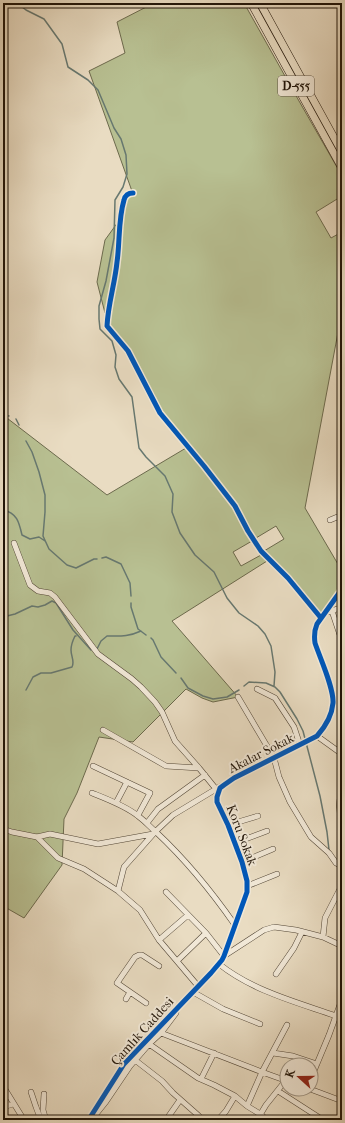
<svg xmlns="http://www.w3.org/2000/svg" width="345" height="1123" font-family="'IM FELL French Canon',serif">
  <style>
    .green { fill: #b8c092; stroke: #6c6a4d }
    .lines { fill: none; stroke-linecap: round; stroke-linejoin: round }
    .stream { stroke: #677870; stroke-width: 1.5 }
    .minor-casing { stroke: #524636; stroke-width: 6 }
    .highway-casing { stroke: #201408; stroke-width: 8 }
    .minor { stroke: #f1e8d7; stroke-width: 5 }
    .highway { stroke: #e9dcc2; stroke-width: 7 }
    .cycleway-casing { stroke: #f1e8d7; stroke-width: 8 }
    .cycleway { stroke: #0057b8; stroke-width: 5 }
    .labels { text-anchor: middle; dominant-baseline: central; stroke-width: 4; stroke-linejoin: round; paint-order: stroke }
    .shield { fill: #f1e8d7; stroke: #5f5446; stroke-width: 1 }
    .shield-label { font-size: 12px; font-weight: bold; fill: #201408 }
    .street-label { font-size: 13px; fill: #201408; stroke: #f1e8d7 }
  </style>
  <rect width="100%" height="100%" fill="#e9dcc2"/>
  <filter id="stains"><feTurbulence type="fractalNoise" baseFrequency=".005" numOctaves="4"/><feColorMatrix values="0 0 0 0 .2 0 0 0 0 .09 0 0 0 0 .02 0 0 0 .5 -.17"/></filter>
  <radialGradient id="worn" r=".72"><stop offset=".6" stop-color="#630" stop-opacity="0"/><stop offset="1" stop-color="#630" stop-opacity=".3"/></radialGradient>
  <path class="green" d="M 154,3 L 244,3 L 299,101 L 342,176 L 342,196 L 316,212 L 331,238 L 342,232 L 342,311 L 305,508 L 342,571 L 342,585 L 321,613 L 290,575 L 264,551 L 284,539 L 276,526 L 256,538 L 250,531 L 238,505 L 191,445 L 161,411 L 154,394 L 130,349 L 110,325 L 108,316 L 125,201 L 129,195 L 133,194 L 89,71 L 125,53 L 117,22 Z
    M 118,222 L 115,261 L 112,281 L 105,313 L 97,282 L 105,240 Z
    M 3,415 L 107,495 L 186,448 L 234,507 L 246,533 L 252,541 L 233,552 L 241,566 L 261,555 L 267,561 L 172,621 L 238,697 L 213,702 L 202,698 L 186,689 L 133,742 L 99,737 L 77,793 L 64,819 L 62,865 L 24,918 L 3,906 Z"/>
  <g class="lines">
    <path class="stream" d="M 17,3 L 26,10 L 44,19 L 62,44 L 68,67 L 88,80 L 98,90 L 114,128 L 121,139 L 126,155 L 127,174 L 123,187 L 115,200 L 114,238 L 106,281 L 99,306 L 99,319 L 100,329 L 112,341 L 116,355 L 115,367 L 119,379 L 132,397 L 139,448 L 146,457 L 165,476 L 173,494 L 172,512 L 180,533 L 195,555 L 214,572 L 227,598 L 239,613 L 258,626 L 265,634 L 271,646 L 275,672 L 274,686
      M 3,415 L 9,416
      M 16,419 L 19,425
      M 26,441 L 32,452 L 39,472 L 45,495 L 45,512 L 43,536 L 49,549 L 67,565 L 76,568 L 94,559 L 97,559
      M 3,510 C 17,513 19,522 22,535 L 30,539 L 39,537 L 45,541
      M 102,558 L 106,557 L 121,564 L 130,583 L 131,596
      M 131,603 L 131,607 L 138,629 L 146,635
      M 3,617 L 15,614 L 32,606 L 38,607 L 45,605 L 52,601 L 56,603 L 73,630 L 91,650
      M 151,638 L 153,640 L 161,657 L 176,673
      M 97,649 L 101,641 L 107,636 C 120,636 128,637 141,631
      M 181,678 L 188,688 L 203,696 L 213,699 L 227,697 L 239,690
      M 244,686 L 249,682 L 266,683 L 275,687 L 280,692 L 297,719 L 303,731 L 320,796 L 327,832 L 329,850
      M 26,690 L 33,677 L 41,673 L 51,673 L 72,667 C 75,661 71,657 71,650 C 71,645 73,640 75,636 L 76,636"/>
    <g class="minor-casing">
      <path id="minor" d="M 133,193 C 128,193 125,196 124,200 C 118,220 120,242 117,262 C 115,283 108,304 107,326 L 128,351 L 160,413 L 204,466 L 235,506 L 248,531 L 261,551 L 288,578 L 321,618
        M 342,440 L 342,444
        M 330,520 L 342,515
        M 14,543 L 30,585 L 38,591 L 50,593 L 55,597 L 98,654 L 132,679 L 141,687 L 155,702 L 162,712 L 175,741 L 199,768
        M 332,611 L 342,641
        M 329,612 L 342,607
        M 257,689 L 275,698 L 294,727 L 300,745
        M 238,697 L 274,758 L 279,777 L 290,802 L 311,837 L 329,853 L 336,863 L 342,866
        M 103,730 L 166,766 L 199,768 L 216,789
        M 317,736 L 342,754
        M 93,766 L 150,793 L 138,815
        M 342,789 C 339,801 338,809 342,821
        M 92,793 C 107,799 126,806 138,816 C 145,821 150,827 156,832 C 186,860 212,892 235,925
        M 116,803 L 127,782
        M 147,823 L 158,809 L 205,775
        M 228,825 L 258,816
        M 3,829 L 12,832 L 37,837 L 50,834 L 98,844 L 153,834
        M 37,837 L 58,858 L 84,869 L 118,891 L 140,910 L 159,940 L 198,986
        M 235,843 L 267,831
        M 242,862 L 273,849
        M 247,886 L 277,874
        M 118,891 L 124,867 L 155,832 L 173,815 L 221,786
        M 166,892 L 206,933 L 224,956
        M 323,937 L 325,918 L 342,885
        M 159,940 L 188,915
        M 224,956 L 264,930 L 274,927 L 296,930 L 323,937 L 342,946
        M 177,961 L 206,933
        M 219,964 C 253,991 296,1002 336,1016
        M 276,974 L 294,948 L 302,932
        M 193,992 L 223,1009 L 260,1024
        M 126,999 L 130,992
        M 146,1003 L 117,983 L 135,957 L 139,955 L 142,955 L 159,966
        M 161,1033 L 262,1072 L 287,1081
        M 149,1044 L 198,1078 L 214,1085 L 235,1096 L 247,1106 L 260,1114 L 267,1120
        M 273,1053 L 293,1056 L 317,1064
        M 135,1060 L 162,1081 L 173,1093 L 199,1116 L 201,1120
        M 311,1078 L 329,1035 L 342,999
        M 201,1079 L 214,1053
        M 3,1086 L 24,1120
        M 310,1089 L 342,1101
        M 278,1091 L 323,1120
        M 31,1092 L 36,1107 L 41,1120
        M 44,1094 L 43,1110 L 46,1120
        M 247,1106 L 262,1072 L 287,1025
        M 3,1107 L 13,1104
        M 93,1118 L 105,1103 L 130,1066 L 149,1044 L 161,1033 L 176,1013
        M 90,1120 L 91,1116 L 124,1064 L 211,973 L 222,960 L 224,956 L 247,892 L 247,881 L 242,862 L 228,825 L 217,802 L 217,797 L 220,788 L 224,785 L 234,778 L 317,736 C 325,727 332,715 333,703 C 334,688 320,658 315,643 C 314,636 314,631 317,624 L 342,589
        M 166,1120 L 180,1100
        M 218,1120 L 226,1111 L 235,1096
        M 257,1120 L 266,1105 L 286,1080"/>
    </g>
    <g class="highway-casing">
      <path id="highway" d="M 251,3 L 342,168
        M 260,3 L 342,152"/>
    </g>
    <use href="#minor" class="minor"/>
    <use href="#highway" class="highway"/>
    <g class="cycleway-casing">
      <path id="cycleway" d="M 133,193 C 128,193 125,196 124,200 C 118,220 120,242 117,262 C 115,283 108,304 107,326 L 128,351 L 160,413 L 204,466 L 235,506 L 248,531 L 261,551 L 288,578 L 321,618
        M 90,1120 L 91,1116 L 124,1064 L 211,973 L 222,960 L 224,956 L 247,892 L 247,881 L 242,862 L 228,825 L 217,802 L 217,797 L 220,788 L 224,785 L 234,778 L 317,736 C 325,727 332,715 333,703 C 334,688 320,658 315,643 C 314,636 314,631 317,624 L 342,589"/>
    </g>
    <use href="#cycleway" class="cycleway"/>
  </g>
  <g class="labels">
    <rect class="shield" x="278" y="76" width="36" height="20" rx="3"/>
    <g class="shield-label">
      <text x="296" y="86">D-555</text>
    </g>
    <g class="street-label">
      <text transform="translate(261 753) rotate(-27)">Akalar Sokak</text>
      <text transform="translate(242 835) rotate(69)">Koru Sokak</text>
      <text transform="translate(142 1031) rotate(-48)">Çamlık Caddesi</text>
    </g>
  </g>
  <rect width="345" height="1123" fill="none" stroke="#e9dcc2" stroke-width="16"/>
  <rect x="4" y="4" width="337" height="1115" fill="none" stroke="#201408" stroke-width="2"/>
  <rect x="8" y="8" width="329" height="1107" fill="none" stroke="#201408"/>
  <g transform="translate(299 1077) rotate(291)"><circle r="19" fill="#f1e8d7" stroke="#9d9384"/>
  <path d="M0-3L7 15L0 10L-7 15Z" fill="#8f2418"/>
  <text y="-6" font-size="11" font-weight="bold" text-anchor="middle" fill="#201408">K</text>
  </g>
  <rect width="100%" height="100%" filter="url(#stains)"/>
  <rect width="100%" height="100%" fill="url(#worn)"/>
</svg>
